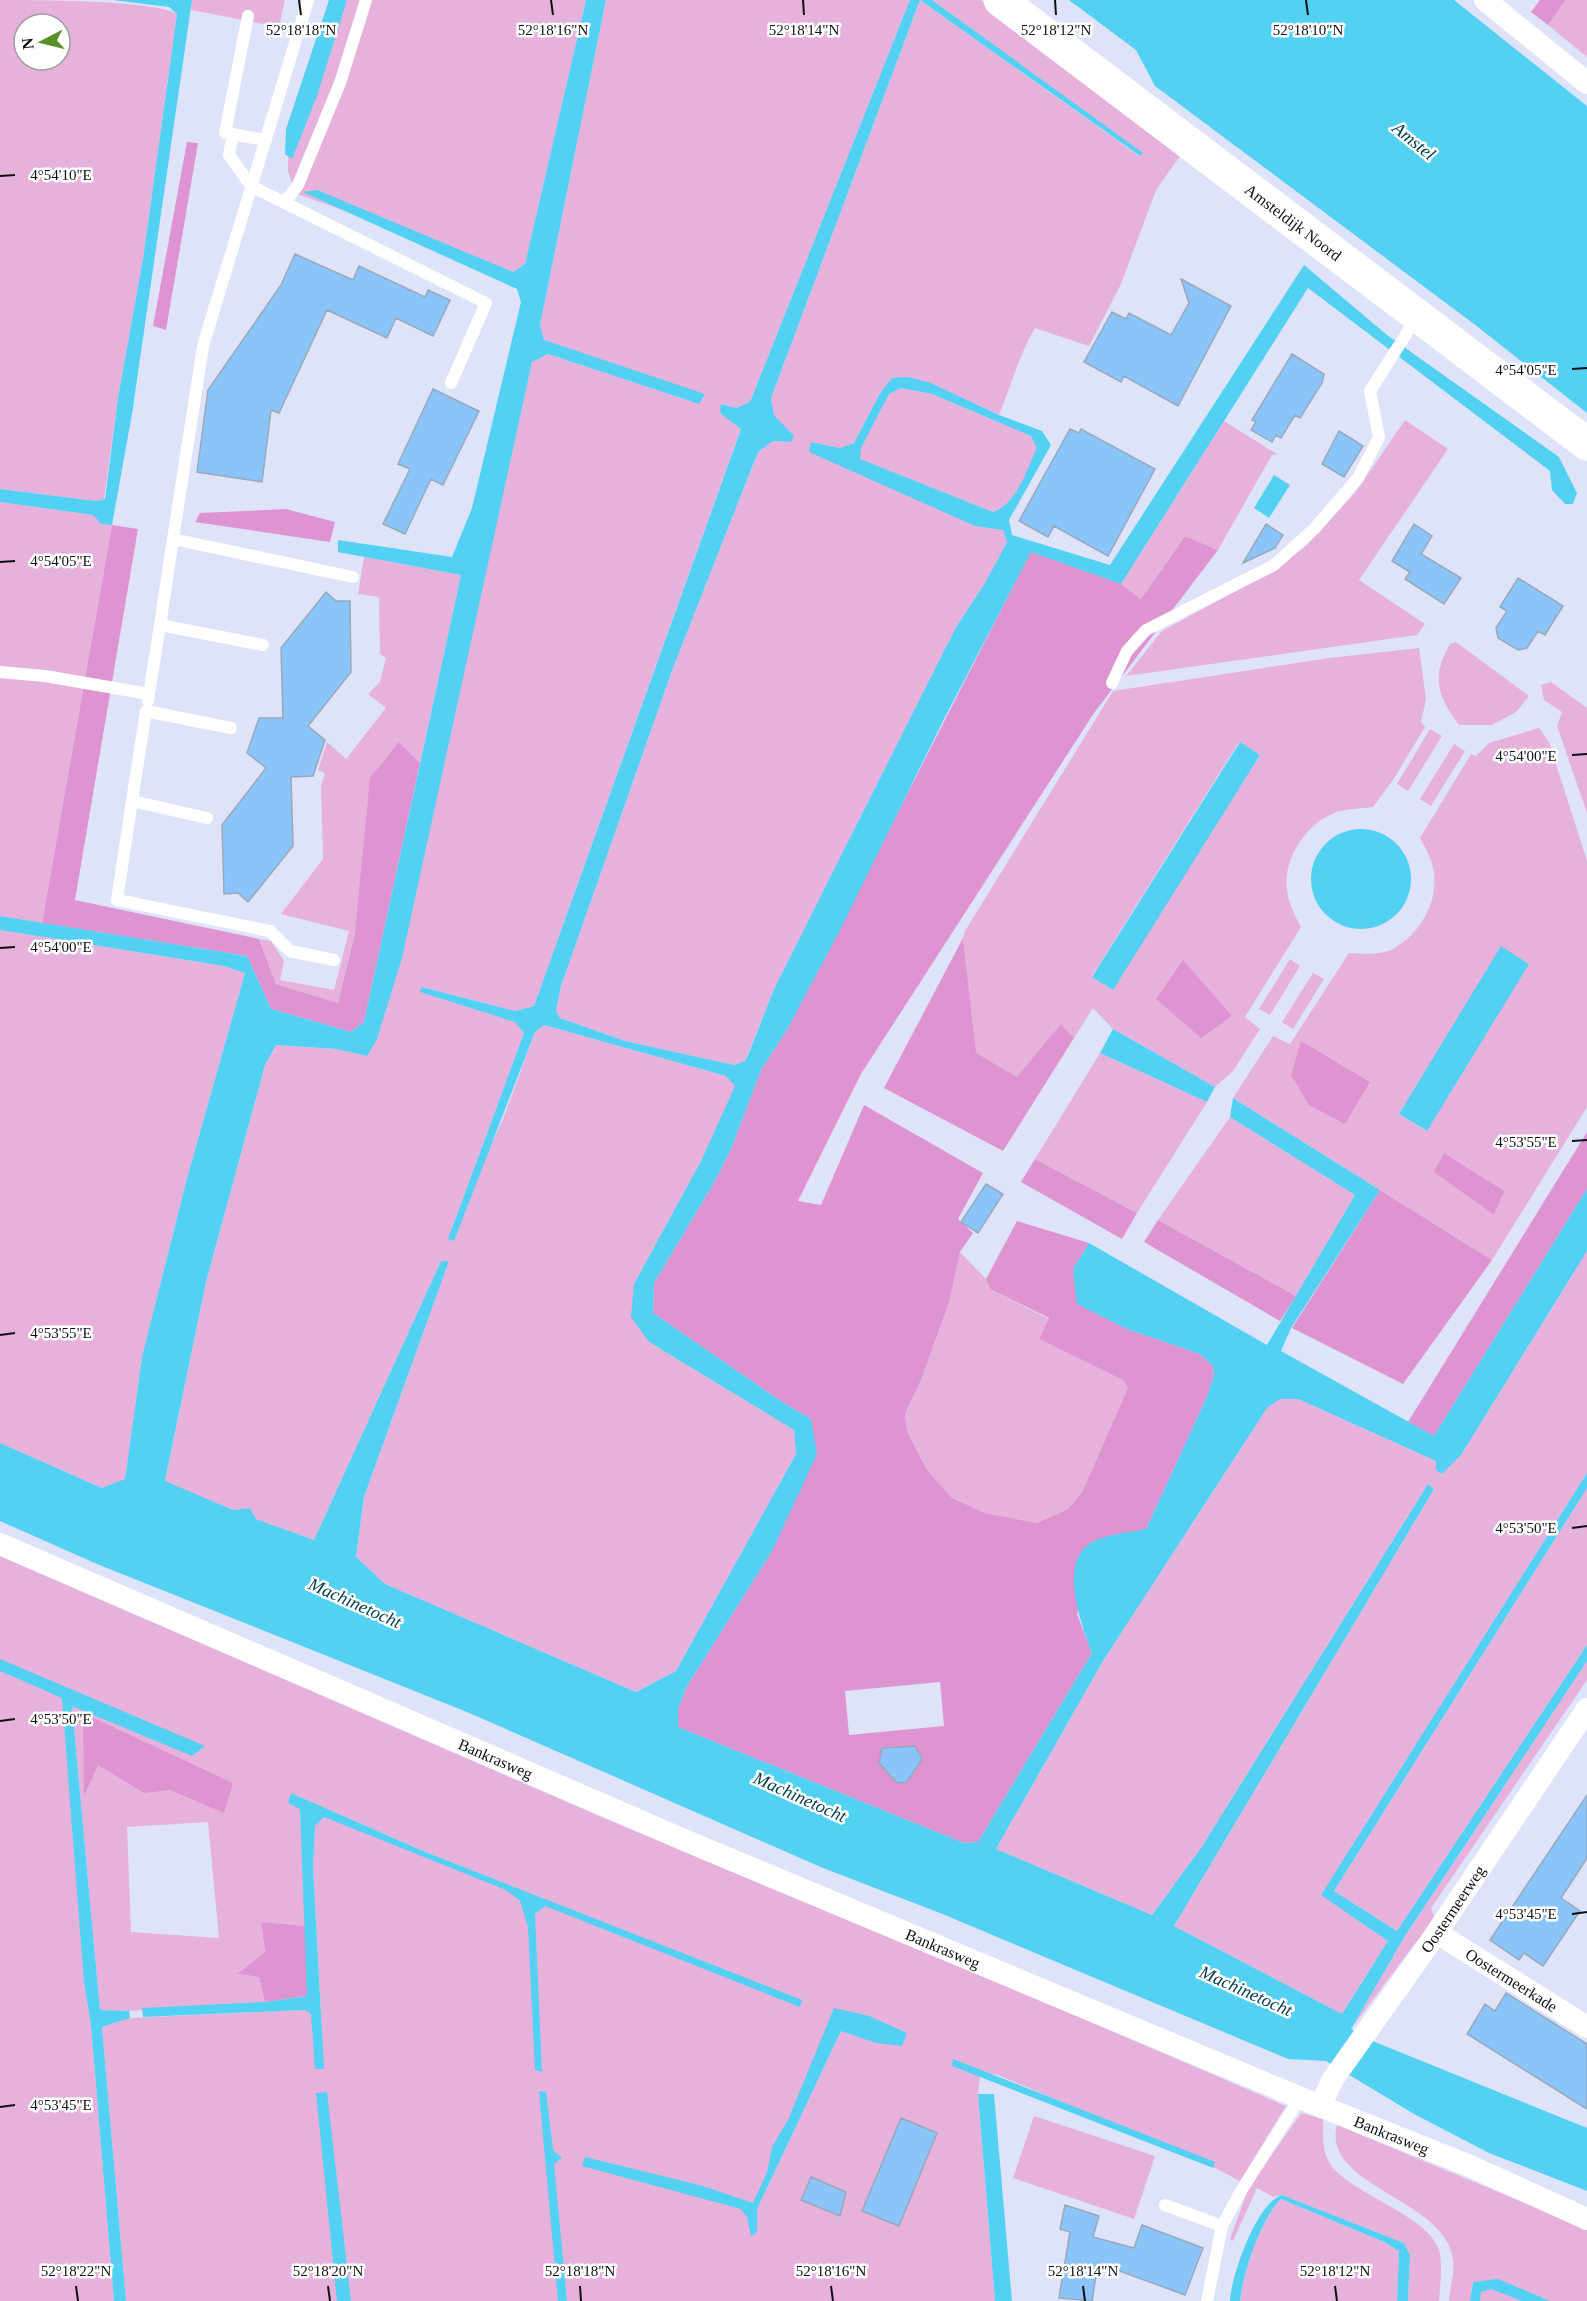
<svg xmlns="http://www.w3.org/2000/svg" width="1587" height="2301" font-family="Georgia,serif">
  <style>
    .green { fill: #e6b2dc; fill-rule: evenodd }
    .forest { fill: #df94d2; fill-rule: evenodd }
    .water { fill: #52d1f3; fill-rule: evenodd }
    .building { fill: #8bc4f9; stroke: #98a9ba; stroke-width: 1.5 }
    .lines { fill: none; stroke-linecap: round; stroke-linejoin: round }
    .lane { stroke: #fff; stroke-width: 12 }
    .street { stroke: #fff; stroke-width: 22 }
    .secondary { stroke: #fff; stroke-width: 33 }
    .ticks { fill: none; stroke: #0f1017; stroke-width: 2 }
    .labels { text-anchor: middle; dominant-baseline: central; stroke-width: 5; stroke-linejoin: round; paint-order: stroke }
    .street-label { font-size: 16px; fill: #0f1017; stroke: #fff }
    .water-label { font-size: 18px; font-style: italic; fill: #003c4a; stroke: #fff }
    .ticks-label { font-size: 15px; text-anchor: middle; fill: #0f1017; stroke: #fff; stroke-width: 5; stroke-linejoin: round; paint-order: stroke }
  </style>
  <rect width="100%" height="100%" fill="#dee3fa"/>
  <path class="green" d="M 0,0 C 35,0 155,0 177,14 L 143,259 L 118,398 L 104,499 L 96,501 L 0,489 ZM 24,24 L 60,24 L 60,60 L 24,60 Z
    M 192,0 L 285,0 L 279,27 L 191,10 Z
    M 341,0 L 586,0 L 525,264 L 513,272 L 295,193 L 288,171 L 288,150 Z
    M 606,0 L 910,0 L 750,402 L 736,408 L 722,404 L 720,413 L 741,428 L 534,1006 L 515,1011 L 423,987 L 421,992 L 516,1022 L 524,1033 L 448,1239 L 503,1119 L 535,1032 L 544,1025 L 726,1076 L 736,1086 L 701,1161 L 634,1284 L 649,1342 L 794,1430 L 796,1454 L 676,1671 L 636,1692 L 385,1584 L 356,1557 L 364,1497 L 449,1261 L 441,1261 L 314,1540 L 256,1519 L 250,1508 L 233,1510 L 165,1482 L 206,1282 L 265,1065 L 276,1045 L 336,1049 L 367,1056 L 395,979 L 532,362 L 548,354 L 693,402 L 544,340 L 540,325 Z
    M 920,0 L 1139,156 L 1143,154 L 932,0 L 981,0 L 1183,152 L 1156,190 L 1121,284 L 1089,346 L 1035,328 C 1019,355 1011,386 999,415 L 931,383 L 888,386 L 879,395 L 854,443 L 840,448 L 811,442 L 975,526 L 1003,530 L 1007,542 L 985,583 L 956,627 L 774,989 L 745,1061 L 734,1065 L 625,1041 L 560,1018 L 556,1011 L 561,986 L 673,668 L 758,452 L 772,441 L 791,442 L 774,415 L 771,398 Z
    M 1566,0 L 1587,0 L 1587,57 L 1548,25 Z
    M 901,388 L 932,394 L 1031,436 L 1038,448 C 1027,469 1017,504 993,512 L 859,459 L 861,447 L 889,394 Z
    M 1405,420 L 1448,449 L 1359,580 L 1425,624 L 1417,635 L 1126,676 L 1162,631 L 1276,569 L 1306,546 L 1355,493 Z
    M 1224,421 L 1277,454 L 1272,455 L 1218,550 L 1185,536 L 1141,599 L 1121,584 Z
    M 0,502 L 93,515 L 101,524 L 112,525 L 42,923 L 0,916 Z
    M 364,557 L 461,575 L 420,763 L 399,742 L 338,1003 L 276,984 L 259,939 L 271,941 L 284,961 L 280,980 L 334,990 L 349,931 L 281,914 L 323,859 L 321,786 L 325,773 L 318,770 L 327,742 L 346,759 L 386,708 L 368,694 L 380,682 L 386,658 L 380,654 L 379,597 L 358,594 Z
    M 1456,642 L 1529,696 L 1516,712 L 1492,725 L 1459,725 C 1437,695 1431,677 1450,644 Z
    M 1419,648 L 1426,699 L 1421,722 L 1425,727 L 1393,780 L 1373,807 C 1359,809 1346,808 1332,814 C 1310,823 1290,850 1287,874 C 1284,893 1292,911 1301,927 L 1245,1017 L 1260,1029 L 1233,1071 L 1215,1087 L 1113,1029 L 1093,1008 L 1074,1038 L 1061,1025 L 1017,1078 L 975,1053 L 963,938 L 965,931 L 1113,691 L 1329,658 ZM 1239,742 L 1260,755 L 1112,989 L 1092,976 Z
    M 1551,682 L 1587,708 L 1587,813 L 1557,726 L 1562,712 L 1544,700 L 1541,685 Z
    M 1539,728 L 1549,742 L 1587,861 L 1587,1107 L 1492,1260 L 1233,1098 L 1273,1036 L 1290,1044 L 1349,953 C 1362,954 1378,955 1391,950 C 1421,935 1442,897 1432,864 C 1430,855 1424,846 1420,838 L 1471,754 L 1476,756 L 1489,743 ZM 1502,947 L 1426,1131 L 1399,1114 Z
    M 1430,729 L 1442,736 L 1408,791 L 1397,784 Z
    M 1454,744 L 1465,751 L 1431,806 L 1420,799 Z
    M 0,930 L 224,966 L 245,973 L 186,1182 L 142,1357 L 125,1480 L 102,1488 L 0,1443 Z
    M 1290,959 L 1300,966 L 1270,1015 L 1259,1009 Z
    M 1313,973 L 1324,979 L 1293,1029 L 1282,1022 Z
    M 1100,1053 L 1207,1102 L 1137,1213 L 1035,1159 Z
    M 1230,1117 L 1355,1195 L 1296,1296 L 1158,1220 Z
    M 1587,1251 L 1587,1473 L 1322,1894 L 1388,1941 L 1342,2014 L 1174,1926 L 1434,1489 L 1428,1484 L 1201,1848 L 1152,1915 L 996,1849 L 1103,1661 L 1267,1408 L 1280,1399 L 1298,1399 L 1436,1461 L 1442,1474 L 1461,1455 Z
    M 960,1252 L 986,1279 L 990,1289 L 1049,1319 L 1039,1339 L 1123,1380 L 1128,1388 L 1082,1492 L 1068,1509 L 1037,1523 L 985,1513 L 952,1498 L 927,1470 L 907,1431 L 905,1412 L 921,1380 L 949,1303 Z
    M 1587,1488 L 1587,1645 L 1397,1931 L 1334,1891 Z
    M 0,1556 L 606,1819 L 1016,1990 L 1286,2106 L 1240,2181 L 1199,2160 L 998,2075 L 958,2068 L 980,2076 L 978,2094 L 995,2301 L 126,2301 L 102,2027 L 130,2018 L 305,2010 L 321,2012 L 313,1867 L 315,1826 L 324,1816 L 802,2001 L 423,1851 L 291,1793 L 300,1809 L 306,1926 L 261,1922 L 265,1952 L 237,1974 L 259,1977 L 265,2002 L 129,2011 L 100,2010 L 72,1706 L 84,1983 L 91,2025 L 114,2301 L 0,2301 ZM 208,1822 L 219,1938 L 131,1932 L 127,1827 ZM 834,2018 L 841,2031 L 757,2209 Z
    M 1587,1661 L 1587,1680 L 1431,1908 L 1436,1921 L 1416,1942 L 1351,2029 L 1405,1936 Z
    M 1301,2113 L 1323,2119 C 1323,2134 1322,2147 1328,2160 C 1343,2192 1427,2213 1439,2250 C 1443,2261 1440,2289 1439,2301 L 1408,2301 L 1410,2255 L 1404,2243 L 1282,2195 L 1273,2197 L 1257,2188 L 1233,2241 L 1230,2239 L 1249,2187 Z
    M 1034,2116 L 1155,2156 L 1134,2219 L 1013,2178 Z
    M 1337,2125 L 1587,2229 L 1587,2301 L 1480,2301 L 1473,2282 L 1470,2301 L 1449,2301 C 1450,2288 1455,2272 1453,2259 C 1445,2198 1321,2187 1337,2125 Z
    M 1281,2199 L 1384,2242 L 1399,2251 L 1397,2301 L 1240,2301 C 1243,2272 1260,2220 1281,2199 Z"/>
  <path class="forest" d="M 1540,0 L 1566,0 L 1548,25 L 1531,12 Z
    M 187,142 L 198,143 L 166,330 L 153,326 Z
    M 286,509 L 335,522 L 330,542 L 195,522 L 200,513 Z
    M 112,525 L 138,529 L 75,900 L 259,939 L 276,984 L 338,1003 L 355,932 L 370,778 L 399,742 L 420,763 L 364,1022 L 351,1032 L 271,1009 L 247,956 L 42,923 Z
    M 1185,536 L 1218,550 L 1094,713 L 861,1074 L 798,1201 L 821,1205 L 864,1105 L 983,1173 L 958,1219 L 973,1233 L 960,1252 L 949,1303 L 921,1380 L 905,1413 L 907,1431 L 927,1470 L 952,1498 L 985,1513 L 1037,1523 L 1068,1509 L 1082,1492 L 1128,1388 L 1123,1380 L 1039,1339 L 1049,1318 L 990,1289 L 986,1279 L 1017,1221 L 1089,1243 L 1073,1269 L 1078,1304 L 1127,1329 L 1200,1354 L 1213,1366 L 1214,1375 L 1207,1397 L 1146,1529 L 1104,1539 L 1077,1614 L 1092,1653 L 978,1842 L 964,1843 L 678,1727 L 678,1709 L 687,1686 L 772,1551 L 811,1419 L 782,1402 L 653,1313 L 654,1283 L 712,1186 L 731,1149 L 761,1070 L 788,1028 L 1031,551 L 1121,584 L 1141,599 ZM 940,1682 L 944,1726 L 849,1735 L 845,1691 Z
    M 963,938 L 976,1053 L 1017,1077 L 1061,1024 L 1074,1038 L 1003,1151 L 884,1088 Z
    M 1183,960 L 1232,1016 L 1201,1038 L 1156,999 Z
    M 1301,1041 L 1370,1082 L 1345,1124 L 1309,1105 L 1291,1075 Z
    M 1587,1132 L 1587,1189 L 1434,1436 L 1408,1422 Z
    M 1444,1153 L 1504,1191 L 1494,1215 L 1434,1172 Z
    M 1035,1159 L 1137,1213 L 1122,1239 L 1021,1182 Z
    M 1380,1190 L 1492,1260 L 1403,1384 L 1292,1328 Z
    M 1158,1220 L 1296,1296 L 1280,1321 L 1144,1242 Z
    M 83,1713 L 233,1783 L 224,1813 L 170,1790 L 144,1793 L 98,1765 L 84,1796 Z
    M 261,1922 L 306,1926 L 307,1996 L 265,2002 L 259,1977 L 237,1974 L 265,1952 Z"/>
  <path class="water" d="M 113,0 L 192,0 L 132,414 L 112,525 L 101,524 L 93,515 L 0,502 L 0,489 L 96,501 L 105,499 L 118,398 L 143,259 L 177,14 L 169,7 Z
    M 329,0 L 347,0 L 317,96 L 292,159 L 285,154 L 286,129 Z
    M 586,0 L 606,0 L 540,325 L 544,340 L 705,394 L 699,404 L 548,354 L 532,362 L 402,958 L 377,1039 L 367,1056 L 336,1049 L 276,1045 L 265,1065 L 206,1282 L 165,1481 L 233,1510 L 250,1508 L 256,1519 L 314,1540 L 441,1261 L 449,1261 L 364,1497 L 356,1557 L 385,1584 L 636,1692 L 676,1671 L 796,1454 L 794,1430 L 649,1342 L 631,1317 L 634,1284 L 701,1161 L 735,1086 L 726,1076 L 544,1025 L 535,1032 L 454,1241 L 448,1239 L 524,1033 L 515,1022 L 420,992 L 422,987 L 515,1011 L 534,1006 L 741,429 L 720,413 L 721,404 L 736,408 L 750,402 L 910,0 L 932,0 L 1143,153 L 1140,156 L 920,0 L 771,398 L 774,415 L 794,436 L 791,442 L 773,441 L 758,452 L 673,668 L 561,986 L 556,1011 L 560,1018 L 625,1041 L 734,1065 L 745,1061 L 748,1055 L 774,989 L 956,627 L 985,583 L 1007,542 L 1003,530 L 975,526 L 809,452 L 811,442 L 840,448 L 854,443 L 879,395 L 892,378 L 908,377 L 931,383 L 999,415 L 1042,431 L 1051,445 L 1009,520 L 1012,535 L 1110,565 L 1304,265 L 1387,335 L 1559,457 L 1577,493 L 1573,504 L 1565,504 L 1552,490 L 1550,471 L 1308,288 L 1121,584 L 1031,552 L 942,723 L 841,928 L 788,1028 L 761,1070 L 731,1149 L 712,1186 L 654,1283 L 653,1313 L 782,1402 L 811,1419 L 817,1454 L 772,1551 L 687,1686 L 678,1709 L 678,1727 L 964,1843 L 978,1842 L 1092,1653 C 1082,1626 1059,1566 1088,1545 C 1102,1534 1129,1533 1146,1529 L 1207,1397 L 1214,1375 L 1213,1366 L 1200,1354 L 1127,1329 L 1077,1304 L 1073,1269 L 1089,1243 L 1267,1345 L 1355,1195 L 1230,1117 L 1233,1098 L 1380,1190 L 1291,1328 L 1281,1351 L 1434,1436 L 1587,1189 L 1587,1251 L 1461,1455 L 1442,1474 L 1436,1470 L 1436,1461 L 1298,1399 L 1280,1399 L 1267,1408 L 1103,1661 L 996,1849 L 1152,1915 L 1201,1848 L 1428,1484 L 1434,1489 L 1174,1926 L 1342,2014 L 1388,1941 L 1321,1895 L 1587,1473 L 1587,1488 L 1334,1891 L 1397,1931 L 1587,1645 L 1587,1661 L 1405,1936 L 1351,2029 L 1375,2042 L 1587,2128 L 1587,2191 L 1489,2153 L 1414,2114 L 1326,2061 L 1288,2059 L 940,1913 L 823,1868 L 467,1712 L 97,1564 L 0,1521 L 0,1443 L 102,1488 L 125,1479 L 142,1357 L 186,1182 L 245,973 L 224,966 L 0,930 L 0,916 L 247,956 L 271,1009 L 351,1032 L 364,1022 L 461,575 L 338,552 L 338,540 L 452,557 L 472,508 L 521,302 L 517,289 L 303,192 L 317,190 L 513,272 L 525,264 ZM 901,388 L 932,394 L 1031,436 L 1037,448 C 1027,469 1017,504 993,512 L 860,459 L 861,448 L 889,394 Z
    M 1069,0 L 1454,0 L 1587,106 L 1587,413 L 1474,324 L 1155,86 L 1136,50 Z
    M 1274,475 L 1290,485 L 1269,518 L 1254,508 Z
    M 1240,742 L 1260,755 L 1113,990 L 1092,977 Z
    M1311 879a50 50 0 1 1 100 0a50 50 0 1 1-100 0Z
    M 1501,946 L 1529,964 L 1427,1131 L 1399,1114 Z
    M 1113,1029 L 1215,1087 L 1207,1102 L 1100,1053 Z
    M 0,1659 L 205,1746 L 192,1756 L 72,1706 L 100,2010 L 129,2011 L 130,2018 L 102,2027 L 126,2301 L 114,2301 L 91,2025 L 84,1983 L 62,1698 L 0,1671 Z
    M 291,1793 L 423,1851 L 802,2000 L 800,2007 L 545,1906 L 535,1914 L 542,2072 L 535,2070 L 528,1927 L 520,1901 L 506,1890 L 324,1817 L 315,1826 L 313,1867 L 324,2069 L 315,2069 L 311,2014 L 305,2010 L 143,2017 L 142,2008 L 265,2002 L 307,1996 L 300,1809 L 288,1803 Z
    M 834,2008 L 869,2016 L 907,2033 L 902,2046 L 876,2043 L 841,2031 L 757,2209 L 757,2232 L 751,2236 L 747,2217 L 741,2209 L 582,2166 L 585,2157 L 703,2186 L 753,2203 L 767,2172 L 772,2147 L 788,2120 Z
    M 953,2059 L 1215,2162 L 1213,2168 L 952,2066 Z
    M 539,2091 L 546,2092 L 553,2150 L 562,2158 L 554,2164 L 567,2301 L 558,2301 Z
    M 327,2092 L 351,2301 L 337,2301 L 316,2093 Z
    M 978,2094 L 994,2094 L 1012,2301 L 995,2301 Z
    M 1282,2195 L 1404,2243 L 1410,2255 L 1408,2301 L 1397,2301 L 1399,2251 L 1384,2242 L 1281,2199 C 1261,2218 1243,2273 1240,2301 L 1230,2301 C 1231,2276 1257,2202 1282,2195 Z
    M 1498,2279 L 1550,2301 L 1522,2301 L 1491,2289 L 1481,2292 L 1480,2301 L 1470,2301 L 1473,2282 Z"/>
  <path class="building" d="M 295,254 L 353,280 L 359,266 L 425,297 L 428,290 L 450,300 L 433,336 L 396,318 L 387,338 L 327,310 L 279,413 L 271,410 L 262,482 L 197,472 L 208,390 L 281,285 Z
    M 1181,279 L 1231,306 L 1178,406 L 1124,376 L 1121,382 L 1084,362 L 1112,312 L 1126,319 L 1129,313 L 1171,335 L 1189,303 Z
    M 1292,354 L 1324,374 L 1322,383 L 1300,418 L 1295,415 L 1281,438 L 1276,435 L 1272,442 L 1251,430 L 1256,422 L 1252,420 Z
    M 433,389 L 479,411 L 443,485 L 431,479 L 405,534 L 383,524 L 410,469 L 398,464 Z
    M 1070,429 L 1079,433 L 1081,429 L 1155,469 L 1108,556 L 1054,526 L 1048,537 L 1019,521 Z
    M 1339,431 L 1363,446 L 1344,477 L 1322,464 Z
    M 1266,524 L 1283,535 L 1275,548 L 1243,563 Z
    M 1414,524 L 1432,536 L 1421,554 L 1461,578 L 1444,604 L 1405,579 L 1410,572 L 1392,561 Z
    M 1518,578 L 1563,606 L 1545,635 L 1538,631 L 1527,648 L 1518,650 L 1498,638 L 1496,628 L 1507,611 L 1500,607 Z
    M 326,592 L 336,601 L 350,601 L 351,672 L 308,726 L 325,740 L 313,776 L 291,777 L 293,846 L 248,902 L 238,893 L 224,894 L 222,825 L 266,768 L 247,753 L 259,718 L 283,718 L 281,648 Z
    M 986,1184 L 1003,1194 L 978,1233 L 961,1222 Z
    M 915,1746 L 922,1759 L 907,1782 L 897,1783 L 879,1763 L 882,1748 Z
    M 1587,1795 L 1587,1858 L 1561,1898 L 1580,1911 L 1543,1966 L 1524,1953 L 1519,1960 L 1490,1940 Z
    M 1506,1993 L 1587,2044 L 1587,2109 L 1467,2034 L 1485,2004 L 1495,2011 Z
    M 901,2118 L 937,2133 L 899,2226 L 862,2211 Z
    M 811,2177 L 846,2192 L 840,2216 L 801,2200 Z
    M 1065,2205 L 1099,2216 L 1093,2237 L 1134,2248 L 1142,2225 L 1203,2248 L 1185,2295 L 1098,2263 L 1092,2301 L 1059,2298 L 1070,2232 L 1060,2229 Z"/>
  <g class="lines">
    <path class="lane" d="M 248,16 L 225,133 L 266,140
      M 233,134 L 229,155 L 251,186 L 486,303 L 451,383
      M 284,203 L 298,185 L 340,83 L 366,0
      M 173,539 L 203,346 L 308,0
      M 160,625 L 173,539 L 353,577
      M 0,672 L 45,676 L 149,694 L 148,701
      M 1112,683 L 1127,651 L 1146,630 L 1274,565 L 1315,528 L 1358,478 L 1379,437 L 1370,391 L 1417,317
      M 149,694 L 160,625 L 263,645
      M 132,801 L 146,711 L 231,728
      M 207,818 L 132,801 L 117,900 L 270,931 L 290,951 L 334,960
      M 1165,2205 L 1222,2226 L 1207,2301
      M 1222,2226 L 1241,2191 L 1300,2098"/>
    <g class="street">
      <path d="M 1485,0 L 1587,83"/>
      <path id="s1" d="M 0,1544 L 689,1842 L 1320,2106 L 1470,2166 L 1587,2219"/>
      <path id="s2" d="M 1437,1933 L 1587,2027"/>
      <path id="s3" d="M 1320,2106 L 1333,2079 L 1429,1944 L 1587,1709"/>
    </g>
    <path class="secondary" id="s4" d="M 1000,0 L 1587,444"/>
  </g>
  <path class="ticks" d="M 299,0 L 301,15M 551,0 L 553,15M 803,0 L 804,15M 1055,0 L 1056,15M 1306,0 L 1308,15M 0,176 L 15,175M 1572,369 L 1587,368M 0,562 L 15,561M 1572,755 L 1587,754M 0,948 L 15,947M 1572,1141 L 1587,1140M 0,1335 L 15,1333M 1572,1528 L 1587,1526M 0,1721 L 15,1719M 1572,1914 L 1587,1912M 0,2107 L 15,2105M 76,2286 L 78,2301M 328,2286 L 330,2301M 580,2286 L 581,2301M 831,2286 L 833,2301M 1083,2286 L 1085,2301M 1335,2286 L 1337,2301"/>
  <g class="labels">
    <g class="street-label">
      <text stroke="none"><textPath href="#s4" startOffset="368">Amsteldijk Noord</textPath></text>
      <text stroke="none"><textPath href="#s1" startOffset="540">Bankrasweg</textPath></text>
      <text stroke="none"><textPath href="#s3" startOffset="238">Oostermeerweg</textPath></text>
      <text stroke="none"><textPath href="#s1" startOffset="1026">Bankrasweg</textPath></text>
      <text stroke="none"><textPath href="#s2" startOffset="88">Oostermeerkade</textPath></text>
      <text stroke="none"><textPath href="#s1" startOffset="1512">Bankrasweg</textPath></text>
    </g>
    <g class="water-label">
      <text transform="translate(1414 141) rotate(39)">Amstel</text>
      <text transform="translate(355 1603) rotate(24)">Machinetocht</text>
      <text transform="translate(800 1797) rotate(24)">Machinetocht</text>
      <text transform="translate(1246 1991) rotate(24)">Machinetocht</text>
    </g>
  </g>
  <g class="ticks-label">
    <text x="301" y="35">52°18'18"N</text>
    <text x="553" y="35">52°18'16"N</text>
    <text x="804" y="35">52°18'14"N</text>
    <text x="1056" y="35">52°18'12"N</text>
    <text x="1308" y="35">52°18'10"N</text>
    <text x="61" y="180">4°54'10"E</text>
    <text x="1526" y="375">4°54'05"E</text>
    <text x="61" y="566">4°54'05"E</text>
    <text x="1526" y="761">4°54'00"E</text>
    <text x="61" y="952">4°54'00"E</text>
    <text x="1526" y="1147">4°53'55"E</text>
    <text x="61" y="1338">4°53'55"E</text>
    <text x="1526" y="1533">4°53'50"E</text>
    <text x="61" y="1724">4°53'50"E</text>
    <text x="1526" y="1919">4°53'45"E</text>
    <text x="61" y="2110">4°53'45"E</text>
    <text x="76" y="2276">52°18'22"N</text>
    <text x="328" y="2276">52°18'20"N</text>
    <text x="580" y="2276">52°18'18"N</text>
    <text x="831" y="2276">52°18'16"N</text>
    <text x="1083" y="2276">52°18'14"N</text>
    <text x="1335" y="2276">52°18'12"N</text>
  </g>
  <g transform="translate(42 42) rotate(263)"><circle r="28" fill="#ffffff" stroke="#9f9fa2" stroke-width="1.5"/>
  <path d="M0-4.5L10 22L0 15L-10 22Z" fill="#5a902b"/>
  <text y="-9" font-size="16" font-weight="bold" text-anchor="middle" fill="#0f1017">N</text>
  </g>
</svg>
